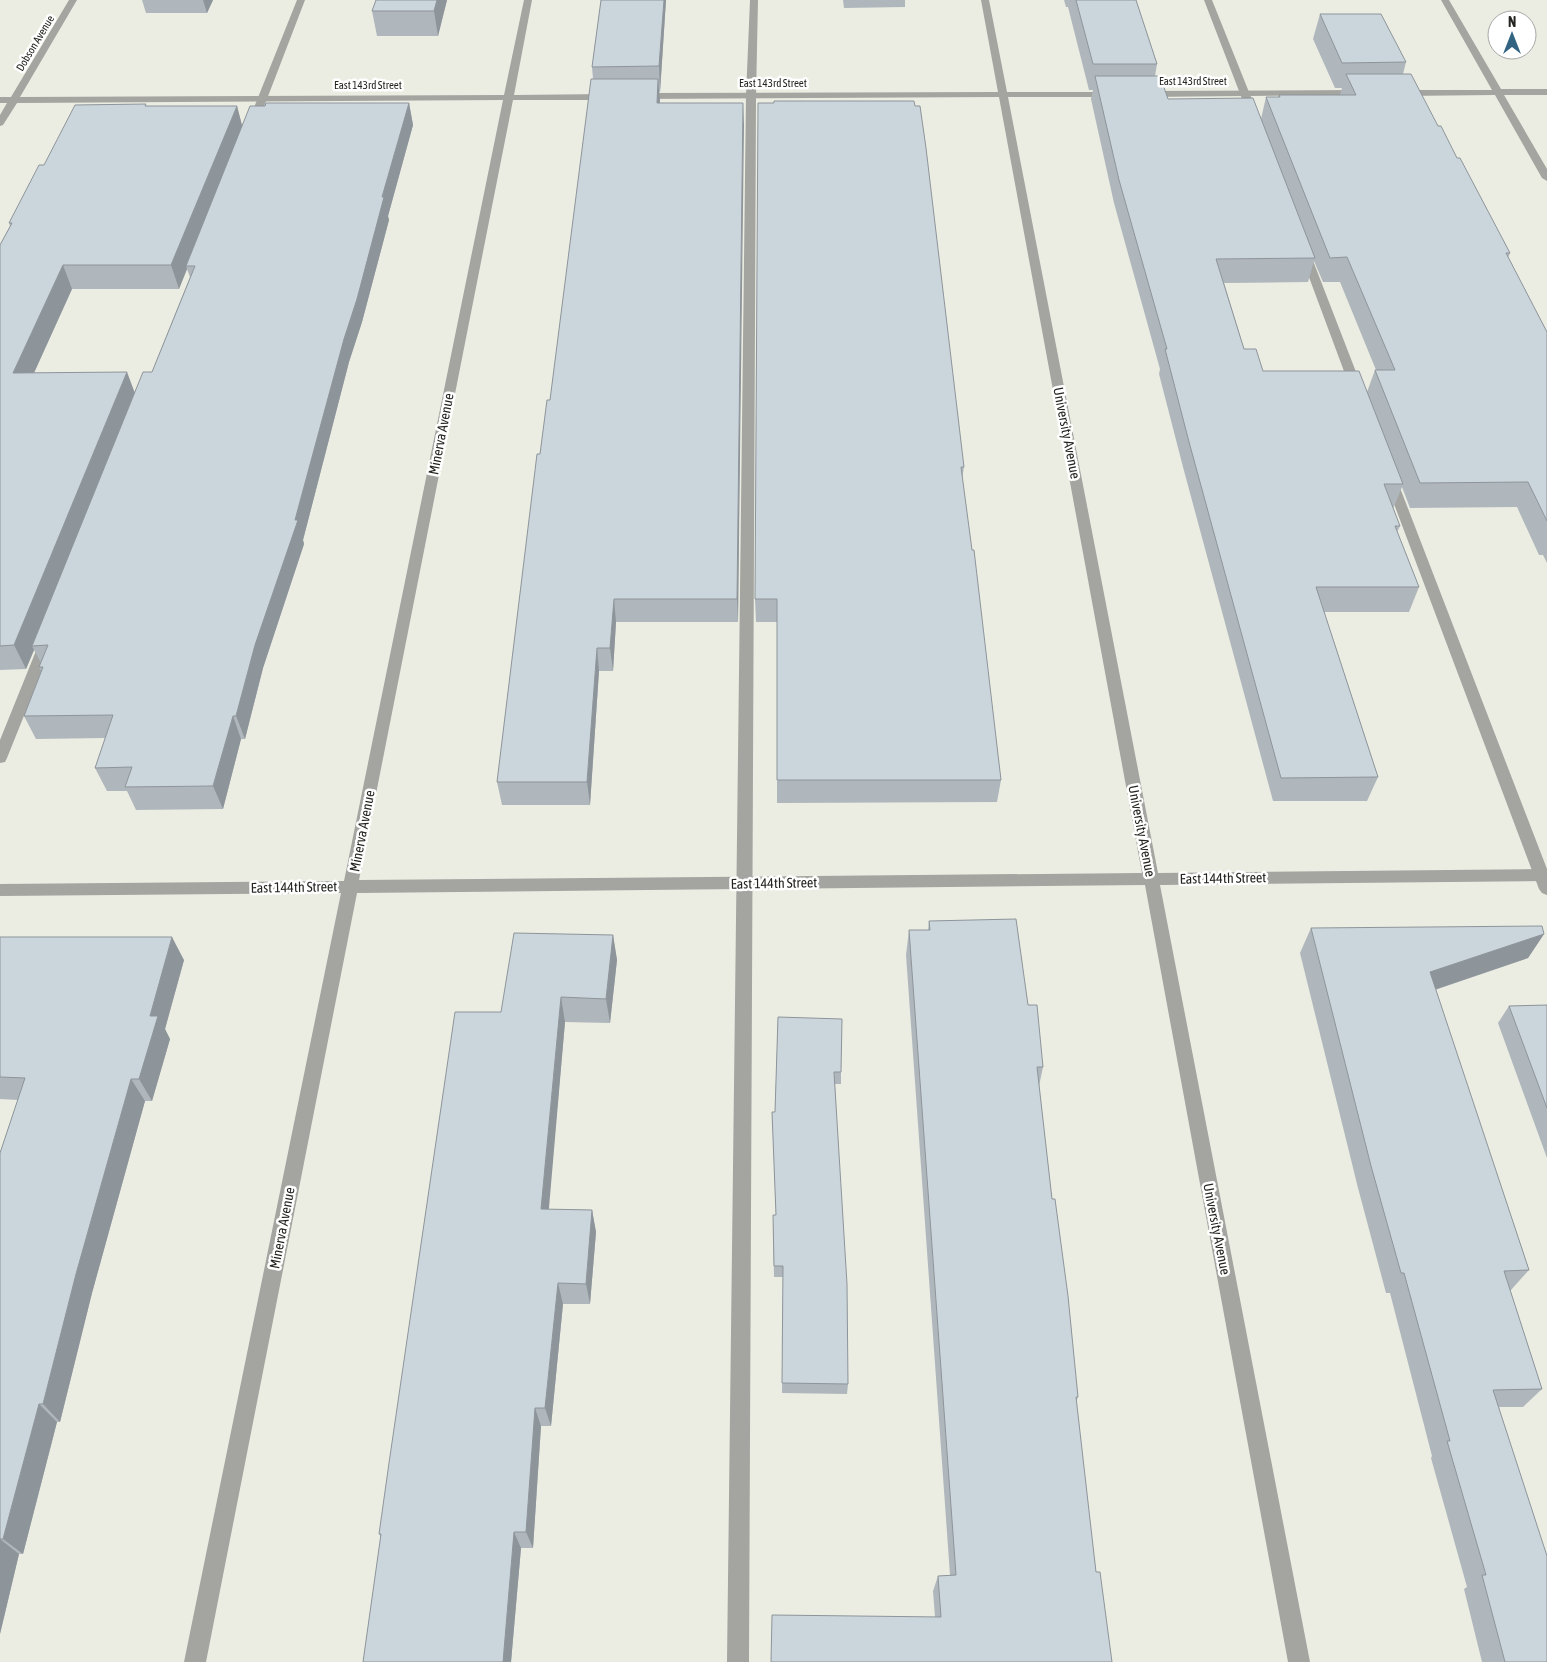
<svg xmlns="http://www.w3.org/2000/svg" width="1547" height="1662" font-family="'Asap Condensed',sans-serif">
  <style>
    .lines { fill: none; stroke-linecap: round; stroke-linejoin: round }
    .lane { fill: #a4a4a0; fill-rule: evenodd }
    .street { fill: #a4a4a0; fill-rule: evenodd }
    .wall { fill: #afb7bd; fill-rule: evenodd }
    .shaded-wall { fill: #8e959a }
    .building { fill: #cbd5dc; stroke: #8e959a }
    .labels { text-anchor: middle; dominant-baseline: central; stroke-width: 5; stroke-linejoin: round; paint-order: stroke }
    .far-street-label { font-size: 11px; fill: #242521; stroke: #fff }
    .street-label { font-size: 14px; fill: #242521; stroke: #fff }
  </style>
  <rect width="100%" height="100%" fill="#ebede2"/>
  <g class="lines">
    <path class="lane" d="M 297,0 L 305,0 L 257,125 L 249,127 L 247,125 Z
      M 750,0 L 758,0 L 756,96 L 749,1662 L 727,1662 L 746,96 Z
      M 1204,0 L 1212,0 L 1259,117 L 1257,119 L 1249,117 Z
      M 1305,250 L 1310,253 L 1363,390 L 1361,393 L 1357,394 L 1351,390 L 1300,253 Z
      M 1391,476 L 1397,480 L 1547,869 L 1547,895 L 1542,893 L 1539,889 L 1385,480 Z
      M 47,636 L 54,641 L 7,758 L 5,762 L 0,763 L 0,740 L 40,641 Z"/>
    <path class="street" d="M 69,0 L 77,0 L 20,97 L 504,95 L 524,0 L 532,0 L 514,95 L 608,94 L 613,97 L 608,100 L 513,100 L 359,880 L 1142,873 L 999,97 L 639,99 L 634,96 L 639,93 L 998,92 L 981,0 L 989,0 L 1007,92 L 1114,92 L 1114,96 L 1111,97 L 1008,97 L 1158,873 L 1547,869 L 1547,881 L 1160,885 L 1310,1662 L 1288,1662 L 1145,885 L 357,893 L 206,1662 L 184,1662 L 341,893 L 0,896 L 0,884 L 344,881 L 503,100 L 17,103 L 3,125 L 0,126 L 0,115 L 7,103 L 0,103 L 0,97 L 11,97 Z
      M 1441,0 L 1449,0 L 1501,89 L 1547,89 L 1547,95 L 1504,95 L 1547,169 L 1547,181 L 1542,178 L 1495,95 L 1401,96 L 1396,93 L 1401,90 L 1492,90 Z
      M 1361,90 L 1364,91 L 1364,95 L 1146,97 L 1141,94 L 1146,91 Z"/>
  </g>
  <path class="wall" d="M 142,0 L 213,0 L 207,13 L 146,13 Z
    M 376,0 L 447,0 L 438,36 L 377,36 L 372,11 Z
    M 601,0 L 666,0 L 660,92 L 659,92 L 659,103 L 743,103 L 738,622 L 616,622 L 613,671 L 599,671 L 590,805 L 502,805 L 497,782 L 540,454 L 550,400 L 593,79 L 592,67 Z
    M 843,0 L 905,0 L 905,7 L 844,8 Z
    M 1064,0 L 1136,0 L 1157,64 L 1155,76 L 1168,99 L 1261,119 L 1266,97 L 1278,97 L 1279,95 L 1340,95 L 1342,88 L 1335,88 L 1313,39 L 1320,14 L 1406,62 L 1403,74 L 1438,126 L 1457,158 L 1510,253 L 1508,258 L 1547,332 L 1547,563 L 1543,555 L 1539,555 L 1517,507 L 1410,508 L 1402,487 L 1393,509 L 1400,526 L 1397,532 L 1419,587 L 1409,612 L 1324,612 L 1378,777 L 1367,801 L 1273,801 L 1183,467 L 1159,374 L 1160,369 L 1114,203 L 1091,99 L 1093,90 L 1089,90 L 1068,7 L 1066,7 ZM 1314,261 L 1323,282 L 1340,282 L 1376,370 L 1375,370 L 1367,392 L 1263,371 L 1244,349 L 1224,283 L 1308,282 Z
    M 409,103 L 413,125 L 388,216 L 389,220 L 362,322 L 349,362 L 303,540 L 304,544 L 263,668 L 245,739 L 241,739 L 223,809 L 136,810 L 127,791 L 107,791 L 95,768 L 105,738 L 36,739 L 24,716 L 41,671 L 39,667 L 41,663 L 34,650 L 26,669 L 0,670 L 0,245 L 10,226 L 9,223 L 44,165 L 147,106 L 237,106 L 242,126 ZM 187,269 L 190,277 L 152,372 L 135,392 L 34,373 L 72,289 L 179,289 Z
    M 915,106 L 964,467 L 962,480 L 1001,780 L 997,802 L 777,803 L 777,622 L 756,622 L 755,599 Z
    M 929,921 L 1028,1005 L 1043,1067 L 1039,1086 L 1052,1199 L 1078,1397 L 1076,1402 L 1096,1572 L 1112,1662 L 935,1617 L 933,1591 L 938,1576 L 950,1575 L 906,955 L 909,930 L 928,930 Z
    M 1311,928 L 1544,934 L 1528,958 L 1435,990 L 1529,1270 L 1511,1290 L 1510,1290 L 1542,1389 L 1523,1407 L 1499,1407 L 1547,1662 L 1482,1662 L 1464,1589 L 1467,1587 L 1431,1458 L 1432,1456 L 1390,1293 L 1386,1293 L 1358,1188 L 1300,953 Z
    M 613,935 L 617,960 L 610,1023 L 565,1022 L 548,1209 L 592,1210 L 596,1232 L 590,1304 L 563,1304 L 551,1426 L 541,1426 L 533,1548 L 521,1548 L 511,1662 L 363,1662 L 381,1537 L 379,1534 L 501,1012 Z
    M 0,937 L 184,960 L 165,1029 L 170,1039 L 152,1101 L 145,1101 L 92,1293 L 60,1422 L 57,1422 L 23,1554 L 19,1554 L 0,1634 L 0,1153 L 18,1100 L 0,1099 Z
    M 1547,1005 L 1547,1158 L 1498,1023 L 1509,1006 Z
    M 778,1017 L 841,1072 L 841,1084 L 835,1084 L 848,1384 L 847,1394 L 782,1393 L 783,1277 L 774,1277 L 773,1226 L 776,1215 L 772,1112 L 775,1112 Z"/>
  <path class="shaded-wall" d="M 203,0 L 213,0 L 207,13 Z
    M 437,0 L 447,0 L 438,36 L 434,11 Z
    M 664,0 L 666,0 L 660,92 L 659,66 Z
    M 658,79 L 660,101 L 658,125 L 657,103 Z
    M 409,103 L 413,125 L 388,216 L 389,220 L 362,322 L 349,362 L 303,540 L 304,544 L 263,668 L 245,739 L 236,716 L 255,645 L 295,520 L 382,197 Z
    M 743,103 L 744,125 L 738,622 L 737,599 Z
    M 237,106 L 243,129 L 186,266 L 187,269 L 179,289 L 171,265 Z
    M 63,265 L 72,289 L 23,397 L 13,373 Z
    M 127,372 L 136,396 L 32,646 L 34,650 L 26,669 L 14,645 Z
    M 614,599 L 616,622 L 613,671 L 610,648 Z
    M 597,648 L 599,671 L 590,805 L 587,782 Z
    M 233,716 L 241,739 L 223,809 L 213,786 Z
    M 1544,934 L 1528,958 L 1416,996 L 1430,972 Z
    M 613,935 L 617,960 L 610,1023 L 606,999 Z
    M 172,937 L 184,960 L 165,1029 L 170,1039 L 152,1101 L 139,1079 L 150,1016 Z
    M 561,997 L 565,1022 L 547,1231 L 541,1209 Z
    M 131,1079 L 145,1101 L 92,1293 L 60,1422 L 43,1404 L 76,1274 Z
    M 592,1210 L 596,1232 L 590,1304 L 586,1284 Z
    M 558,1283 L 563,1304 L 551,1426 L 545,1408 Z
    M 39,1404 L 57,1422 L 23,1554 L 3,1539 Z
    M 535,1408 L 541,1426 L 533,1548 L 526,1532 Z
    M 514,1532 L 521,1548 L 511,1662 L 503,1662 Z
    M 0,1539 L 19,1554 L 0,1634 Z"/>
  <path class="building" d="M 376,0 L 437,0 L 434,11 L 372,11 Z
    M 601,0 L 664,0 L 659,66 L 592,67 Z
    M 1076,0 L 1136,0 L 1157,64 L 1093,64 Z
    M 1320,14 L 1381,14 L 1406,62 L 1342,63 Z
    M 1346,74 L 1411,74 L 1438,126 L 1441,126 L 1457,158 L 1460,158 L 1510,253 L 1506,253 L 1547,332 L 1547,521 L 1528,482 L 1420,483 L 1375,370 L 1395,370 L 1347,257 L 1330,258 L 1266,97 L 1280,97 L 1279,95 L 1356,95 Z
    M 1095,76 L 1160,76 L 1168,99 L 1253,98 L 1315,258 L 1216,259 L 1244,349 L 1256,349 L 1263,371 L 1359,371 L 1403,484 L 1384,484 L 1400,526 L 1395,526 L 1419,587 L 1316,587 L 1378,777 L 1281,778 L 1189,442 L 1165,349 L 1167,349 L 1119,180 Z
    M 591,79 L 658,79 L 657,103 L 743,103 L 737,599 L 614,599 L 610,648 L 597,648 L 587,782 L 497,782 L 537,454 L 540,454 L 547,400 L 550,400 Z
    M 774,101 L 914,101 L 915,106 L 920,106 L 926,148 L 964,467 L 961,467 L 972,550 L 974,550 L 1001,780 L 777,780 L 777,599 L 755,599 L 758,103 L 774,103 Z
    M 266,103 L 409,103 L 382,197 L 384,197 L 357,299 L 344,339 L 295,520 L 298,520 L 255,645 L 236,716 L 233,716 L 213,786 L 125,787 L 132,767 L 95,768 L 113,715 L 24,716 L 43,667 L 39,667 L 48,645 L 32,646 L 143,372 L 152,372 L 195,266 L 186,266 L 250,106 L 265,106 Z
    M 146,104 L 145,106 L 237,106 L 171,265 L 63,265 L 13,373 L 127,372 L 14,645 L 0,646 L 0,245 L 12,223 L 9,223 L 39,165 L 44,165 L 75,105 Z
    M 1016,919 L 1028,1005 L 1037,1005 L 1043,1067 L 1037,1067 L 1052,1199 L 1055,1199 L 1068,1296 L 1078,1397 L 1076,1397 L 1096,1572 L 1100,1572 L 1112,1662 L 771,1662 L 772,1615 L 941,1617 L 938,1576 L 956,1575 L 909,930 L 930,930 L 929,921 Z
    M 1542,926 L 1544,934 L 1430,972 L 1529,1270 L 1504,1271 L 1542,1389 L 1493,1390 L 1547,1556 L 1547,1662 L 1505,1662 L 1482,1575 L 1486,1575 L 1447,1441 L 1450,1441 L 1404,1273 L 1401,1273 L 1371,1166 L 1311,928 Z
    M 514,933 L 613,935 L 606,999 L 561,997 L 541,1209 L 592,1210 L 586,1284 L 558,1283 L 545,1408 L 535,1408 L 526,1532 L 514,1532 L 503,1662 L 363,1662 L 381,1534 L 379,1534 L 389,1463 L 455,1012 L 501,1012 Z
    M 0,937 L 172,937 L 150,1016 L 158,1016 L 139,1079 L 131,1079 L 76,1274 L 43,1404 L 39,1404 L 3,1539 L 0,1539 L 0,1153 L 25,1078 L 0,1077 Z
    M 1547,1005 L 1547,1108 L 1509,1006 Z
    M 778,1017 L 842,1019 L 841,1072 L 834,1072 L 847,1284 L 848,1384 L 782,1383 L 783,1266 L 774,1266 L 773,1215 L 776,1215 L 772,1112 L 775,1112 Z"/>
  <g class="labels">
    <g class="far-street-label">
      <text transform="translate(35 43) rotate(-59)">Dobson Avenue</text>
      <text x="1193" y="81">East 143rd Street</text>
      <text x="773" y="83">East 143rd Street</text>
      <text x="368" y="85">East 143rd Street</text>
    </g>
    <g class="street-label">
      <text transform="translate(1067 433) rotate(79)">University Avenue</text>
      <text transform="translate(441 434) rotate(-79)">Minerva Avenue</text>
      <text transform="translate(362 831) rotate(-79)">Minerva Avenue</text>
      <text transform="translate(1142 831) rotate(79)">University Avenue</text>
      <text transform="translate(1223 878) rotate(-1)">East 144th Street</text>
      <text transform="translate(774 883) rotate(-1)">East 144th Street</text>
      <text transform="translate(294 887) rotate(-1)">East 144th Street</text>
      <text transform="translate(282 1228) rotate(-79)">Minerva Avenue</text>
      <text transform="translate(1217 1229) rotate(79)">University Avenue</text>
    </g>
  </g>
  <g transform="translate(1512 35)"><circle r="24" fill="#ffffff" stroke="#a7a8a6"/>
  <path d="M0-4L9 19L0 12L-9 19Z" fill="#326381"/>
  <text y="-8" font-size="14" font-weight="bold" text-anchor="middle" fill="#242521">N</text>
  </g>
</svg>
